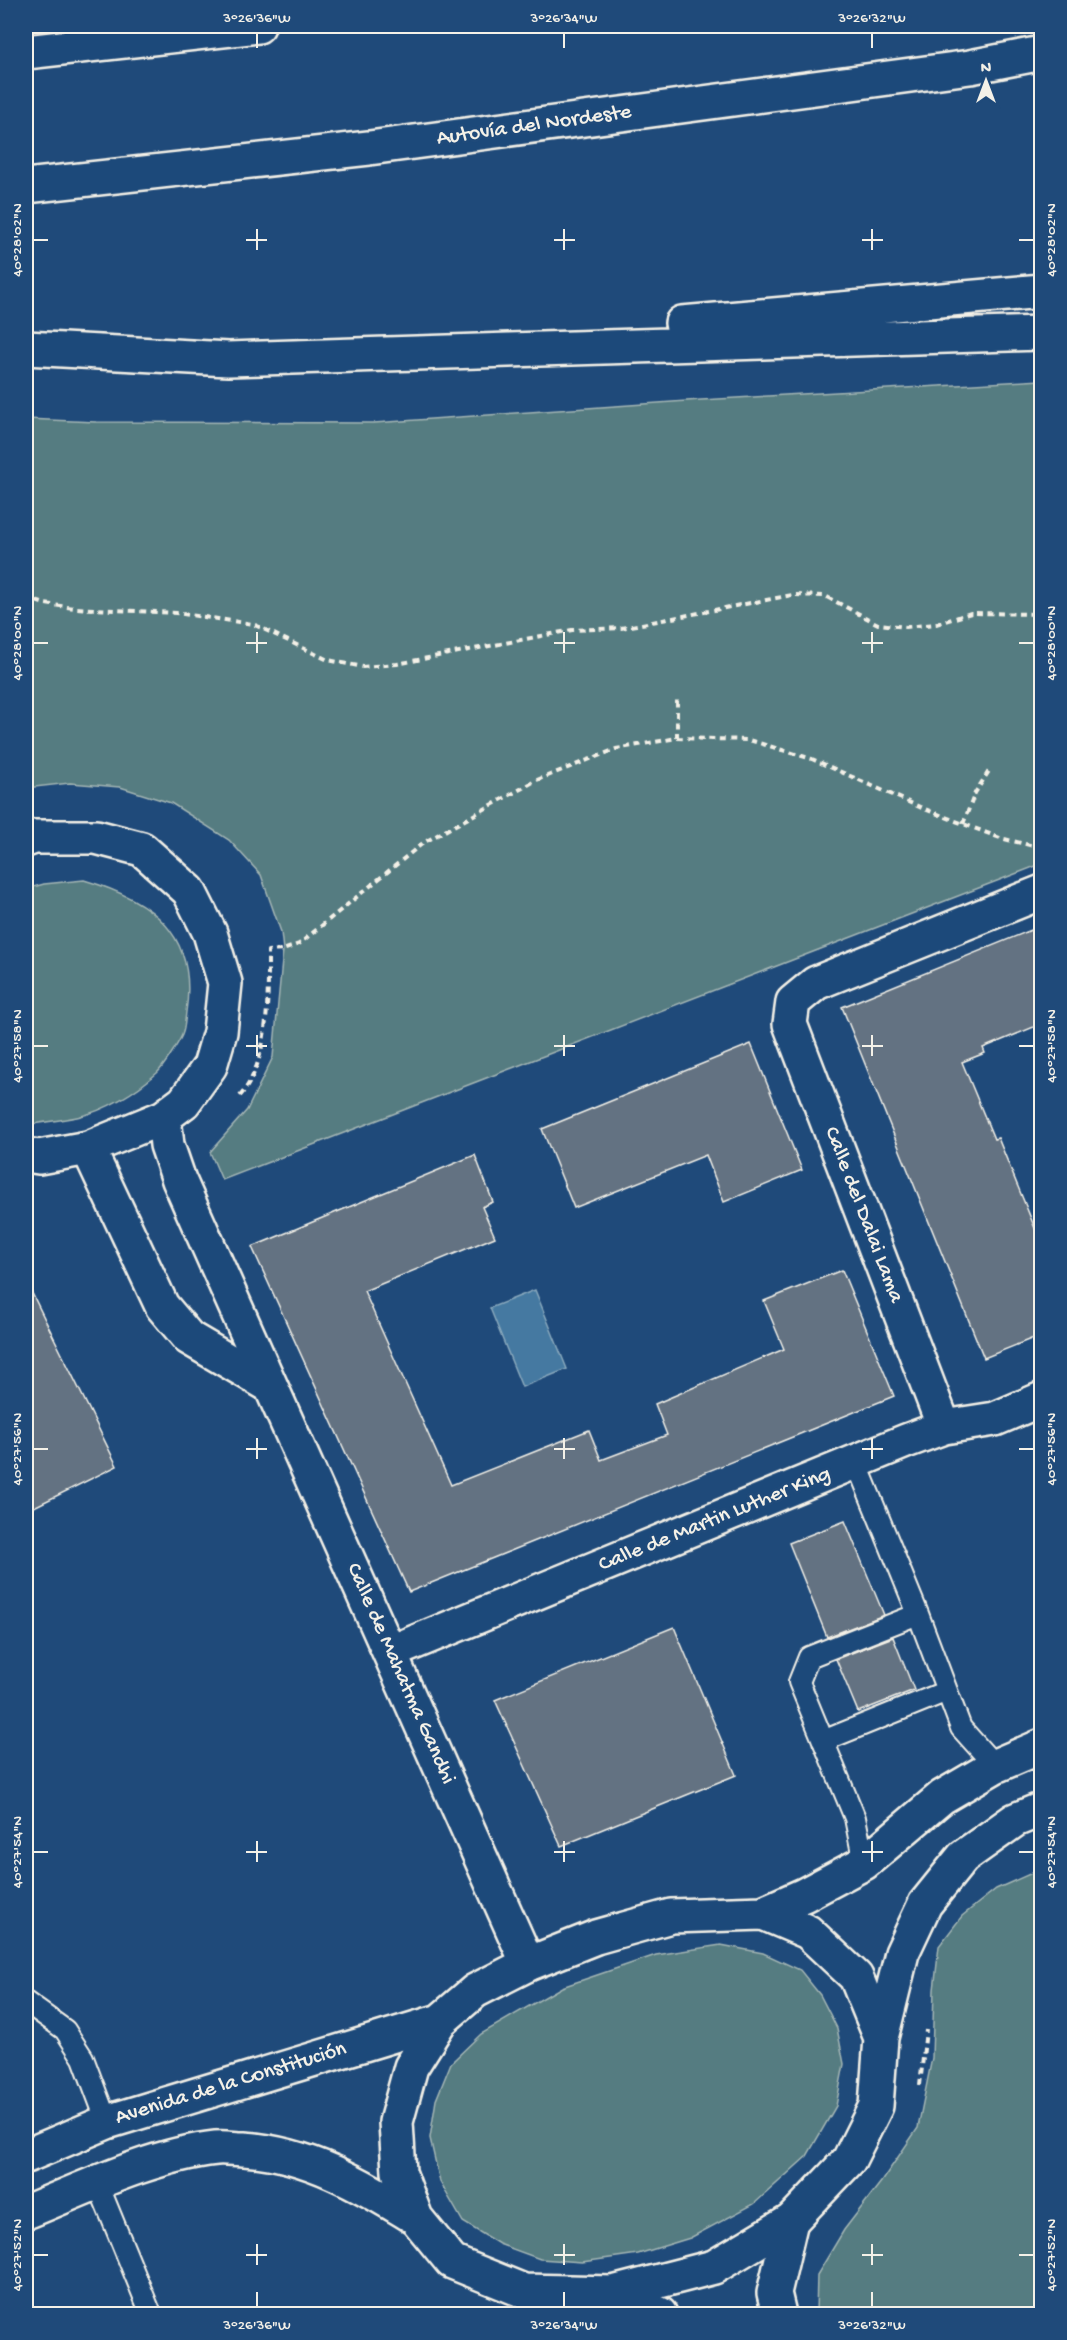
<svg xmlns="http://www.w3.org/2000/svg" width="1067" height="2340" font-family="'Gochi Hand',sans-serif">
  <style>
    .green { fill: #557b81; stroke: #a4b6b4; stroke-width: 1.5 }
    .water { fill: #4479a1; stroke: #8aa9bd; stroke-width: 1.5 }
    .building { fill: #637282; stroke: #f4f1e8; stroke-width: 1.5 }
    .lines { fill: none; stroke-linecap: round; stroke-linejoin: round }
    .service-casing { stroke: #f4f1e8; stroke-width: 24 }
    .minor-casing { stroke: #f4f1e8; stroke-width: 38 }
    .tertiary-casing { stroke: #f4f1e8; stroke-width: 38 }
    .primary-casing { stroke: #f4f1e8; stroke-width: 38 }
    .motorway-casing { stroke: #f4f1e8; stroke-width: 38 }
    .path { stroke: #f4f1e8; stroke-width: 4; stroke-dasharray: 6 4.5; stroke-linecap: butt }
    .service { stroke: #1f4a7a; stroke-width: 20 }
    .minor { stroke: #1f4a7a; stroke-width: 33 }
    .tertiary { stroke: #1f4a7a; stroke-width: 33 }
    .primary { stroke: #1f4a7a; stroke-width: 33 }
    .motorway { stroke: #1f4a7a; stroke-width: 33 }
    .ticks { fill: none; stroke: #f4f1e8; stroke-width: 2 }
    .labels { text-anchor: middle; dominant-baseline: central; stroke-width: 6; stroke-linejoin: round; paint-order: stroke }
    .street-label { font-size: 22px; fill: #f4f1e8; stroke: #1f4a7a }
    .neatline { fill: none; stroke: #f4f1e8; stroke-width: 2 }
    .ticks-label { font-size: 15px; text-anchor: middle; fill: #f4f1e8 }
  </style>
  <rect width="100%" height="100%" fill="#1f4a7a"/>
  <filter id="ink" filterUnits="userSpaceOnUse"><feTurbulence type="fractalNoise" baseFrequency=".0167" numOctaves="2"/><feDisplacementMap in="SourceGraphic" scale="12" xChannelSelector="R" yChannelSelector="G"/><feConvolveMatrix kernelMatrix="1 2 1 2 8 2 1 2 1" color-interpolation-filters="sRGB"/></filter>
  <g filter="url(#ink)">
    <path class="green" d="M 1041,380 L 1041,864 L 222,1180 L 210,1152 L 247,1110 L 273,1057 L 283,950 L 281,932 L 261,875 L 229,840 L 171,803 L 120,787 L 70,783 L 26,788 L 26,419 L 96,422 L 374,423 L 701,400 Z
      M 84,880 C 152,900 198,934 186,1012 C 185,1019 185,1028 182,1035 C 178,1044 164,1066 157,1073 C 136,1092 105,1111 77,1117 C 62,1120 47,1122 32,1124 L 26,1123 L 26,889 L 44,884 Z
      M 1041,1869 L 1041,2314 L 816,2314 L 817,2275 L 844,2230 L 881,2182 L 918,2128 L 932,2058 L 934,1990 L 939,1946 L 962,1916 L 996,1889 Z
      M 721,1945 L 763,1953 L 800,1970 L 820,1995 L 837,2028 L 844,2064 L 836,2106 L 807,2156 L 754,2204 L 690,2238 L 638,2254 L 582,2262 L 540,2259 L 499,2244 L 463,2222 L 440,2182 L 430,2138 L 436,2100 L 451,2063 L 481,2034 L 562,1987 L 656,1955 Z"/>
    <path class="water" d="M 535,1290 L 567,1369 L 522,1387 L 490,1308 Z"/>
    <path class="building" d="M 1041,926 L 1041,1024 L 983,1048 L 985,1053 L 962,1062 L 994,1139 L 998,1138 L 1041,1243 L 1041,1335 L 984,1358 L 842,1007 Z
      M 751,1044 L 802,1170 L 724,1202 L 706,1155 L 574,1208 L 542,1129 Z
      M 475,1155 L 493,1202 L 482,1207 L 495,1237 L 364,1291 L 451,1485 L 589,1430 L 601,1460 L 667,1435 L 655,1404 L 784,1349 L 764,1301 L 842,1270 L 894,1396 L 409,1592 L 252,1247 Z
      M 26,1281 L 117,1466 L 26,1511 Z
      M 845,1521 L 884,1615 L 827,1637 L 789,1543 Z
      M 674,1627 L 736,1775 L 561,1846 L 495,1700 Z
      M 893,1637 L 914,1690 L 858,1712 L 836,1659 Z"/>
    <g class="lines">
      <g class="service-casing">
        <path id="service" d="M 856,1462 L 918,1614
          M 823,1741 L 947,1691
          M 864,1863 L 855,1818 L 799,1682 L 809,1657 L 918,1614 L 961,1728 L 995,1766
          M 26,2002 L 65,2030 L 83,2058 L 107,2122
          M 97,2182 L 151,2314"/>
      </g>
      <g class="minor-casing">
        <path id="minor" d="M 944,1427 L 790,1024 L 793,1002 L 816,983 L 1042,892
          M 391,1652 L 906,1441 L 944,1427 L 995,1419 L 1042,1399"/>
      </g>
      <g class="tertiary-casing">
        <path id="tertiary" d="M 682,323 L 1042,291
          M 26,348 L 228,359 L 1042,333
          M 26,840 L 34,837 L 96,837 L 142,849 L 189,891 L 210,933 L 225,983 L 220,1032 L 210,1066 L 184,1102 L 164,1117 L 88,1148 L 39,1157 L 26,1155
          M 164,1117 L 167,1145 L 179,1180 L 528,1964
          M 88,1148 L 162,1306 L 189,1338 L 269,1385
          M 613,2293 L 660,2314
          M 779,2314 L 774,2293 L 791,2221"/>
      </g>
      <g class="primary-casing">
        <path id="primary" d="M 763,1913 L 808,1932 L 856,1977 L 881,2038 L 876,2106 L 849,2160 L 791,2221 L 714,2267 L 613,2293 L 524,2291 L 452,2262 L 416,2218 L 399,2172 L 396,2122 L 411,2067 L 440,2021 L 475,1991 L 528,1964 L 596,1937 L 671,1916 Z
          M 763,1913 L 804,1895 L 864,1863 L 942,1797 L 995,1766 L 1042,1746
          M 881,2038 L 902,1953 L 925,1904 L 963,1857 L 1015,1820 L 1042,1809
          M 26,2156 L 107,2122 L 440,2021
          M 26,2212 C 85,2188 153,2155 216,2148 C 225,2147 235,2149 244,2149 C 308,2153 363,2185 416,2218"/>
      </g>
      <g class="motorway-casing">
        <path id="motorway" d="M 26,52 L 258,26
          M 26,186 L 369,148 L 970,67 L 1042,53"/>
      </g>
      <path class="path" d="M 26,598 L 45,604 L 75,608 L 176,613 L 253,624 L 328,660 L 363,667 L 397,664 L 572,630 L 621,628 L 792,595 L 825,596 L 878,624 L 906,627 L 936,624 L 971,613 L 1042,614
        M 677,738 L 677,700
        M 963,824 L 975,793 L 989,771
        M 240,1096 C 270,1061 268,995 268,951 L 283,950 L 299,944 L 423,843 L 537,780 L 616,749 L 677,738 L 749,740 L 812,759 L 922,808 L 1000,838 L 1042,848
        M 920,2085 L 926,2030"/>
      <use href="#service" class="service"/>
      <use href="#minor" class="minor"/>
      <use href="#tertiary" class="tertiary"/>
      <use href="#primary" class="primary"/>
      <use href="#motorway" class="motorway"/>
    </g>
  </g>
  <path class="ticks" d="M 257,33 L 257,48M 564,33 L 564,48M 872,33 L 872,48M 257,229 L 257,250M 564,229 L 564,250M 872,229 L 872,250M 33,240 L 48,240M 246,240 L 267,240M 554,240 L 575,240M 862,240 L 883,240M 1019,240 L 1034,240M 257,632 L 257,653M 564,632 L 564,653M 872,632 L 872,653M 33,643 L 48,643M 246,643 L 267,643M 554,643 L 575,643M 862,643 L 883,643M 1019,643 L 1034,643M 257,1035 L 257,1056M 564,1035 L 564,1056M 872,1035 L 872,1056M 33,1046 L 48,1046M 246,1046 L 267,1046M 554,1046 L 575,1046M 862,1046 L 883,1046M 1019,1046 L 1034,1046M 257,1438 L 257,1459M 564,1438 L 564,1459M 872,1438 L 872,1459M 33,1449 L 48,1449M 246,1449 L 267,1449M 554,1449 L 575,1449M 862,1449 L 883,1449M 1019,1449 L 1034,1449M 257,1841 L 257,1862M 564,1841 L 564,1862M 872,1841 L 872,1862M 33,1852 L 48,1852M 246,1852 L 267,1852M 554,1852 L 575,1852M 862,1852 L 883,1852M 1019,1852 L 1034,1852M 257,2244 L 257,2265M 564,2244 L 564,2265M 872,2244 L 872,2265M 33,2255 L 48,2255M 246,2255 L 267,2255M 554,2255 L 575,2255M 862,2255 L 883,2255M 1019,2255 L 1034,2255M 257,2292 L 257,2307M 564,2292 L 564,2307M 872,2292 L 872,2307"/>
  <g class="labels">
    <g class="street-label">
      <text transform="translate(534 126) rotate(-8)">Autovía del Nordeste</text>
      <text transform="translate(863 1215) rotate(69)">Calle del Dalai Lama</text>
      <text transform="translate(715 1520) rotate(-22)">Calle de Martin Luther King</text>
      <text transform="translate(400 1674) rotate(66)">Calle de Mahatma Gandhi</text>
      <text transform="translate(231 2084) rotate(-17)">Avenida de la Constitución</text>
    </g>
  </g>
  <rect width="1067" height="2340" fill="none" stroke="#1f4a7a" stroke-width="66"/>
  <g transform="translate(986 81)" stroke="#1f4a7a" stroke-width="4.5" paint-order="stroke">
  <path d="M0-4.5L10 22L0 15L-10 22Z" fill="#f4f1e8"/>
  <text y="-9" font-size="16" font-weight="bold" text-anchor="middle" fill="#f4f1e8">N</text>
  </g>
  <rect x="33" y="33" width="1001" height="2274" class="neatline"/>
  <g class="ticks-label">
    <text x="257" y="22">3°26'36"W</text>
    <text x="564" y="22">3°26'34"W</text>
    <text x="872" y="22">3°26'32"W</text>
    <text transform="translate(16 240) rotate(-90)" y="5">40°28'02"N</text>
    <text transform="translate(1050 240) rotate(-90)" y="5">40°28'02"N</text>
    <text transform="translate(16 643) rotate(-90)" y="5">40°28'00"N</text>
    <text transform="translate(1050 643) rotate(-90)" y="5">40°28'00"N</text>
    <text transform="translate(16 1046) rotate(-90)" y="5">40°27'58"N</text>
    <text transform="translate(1050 1046) rotate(-90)" y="5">40°27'58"N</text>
    <text transform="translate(16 1449) rotate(-90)" y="5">40°27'56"N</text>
    <text transform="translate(1050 1449) rotate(-90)" y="5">40°27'56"N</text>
    <text transform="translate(16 1852) rotate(-90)" y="5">40°27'54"N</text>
    <text transform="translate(1050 1852) rotate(-90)" y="5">40°27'54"N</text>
    <text transform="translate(16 2255) rotate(-90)" y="5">40°27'52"N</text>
    <text transform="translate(1050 2255) rotate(-90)" y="5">40°27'52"N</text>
    <text x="257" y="2329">3°26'36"W</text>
    <text x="564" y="2329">3°26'34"W</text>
    <text x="872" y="2329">3°26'32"W</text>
  </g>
</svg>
